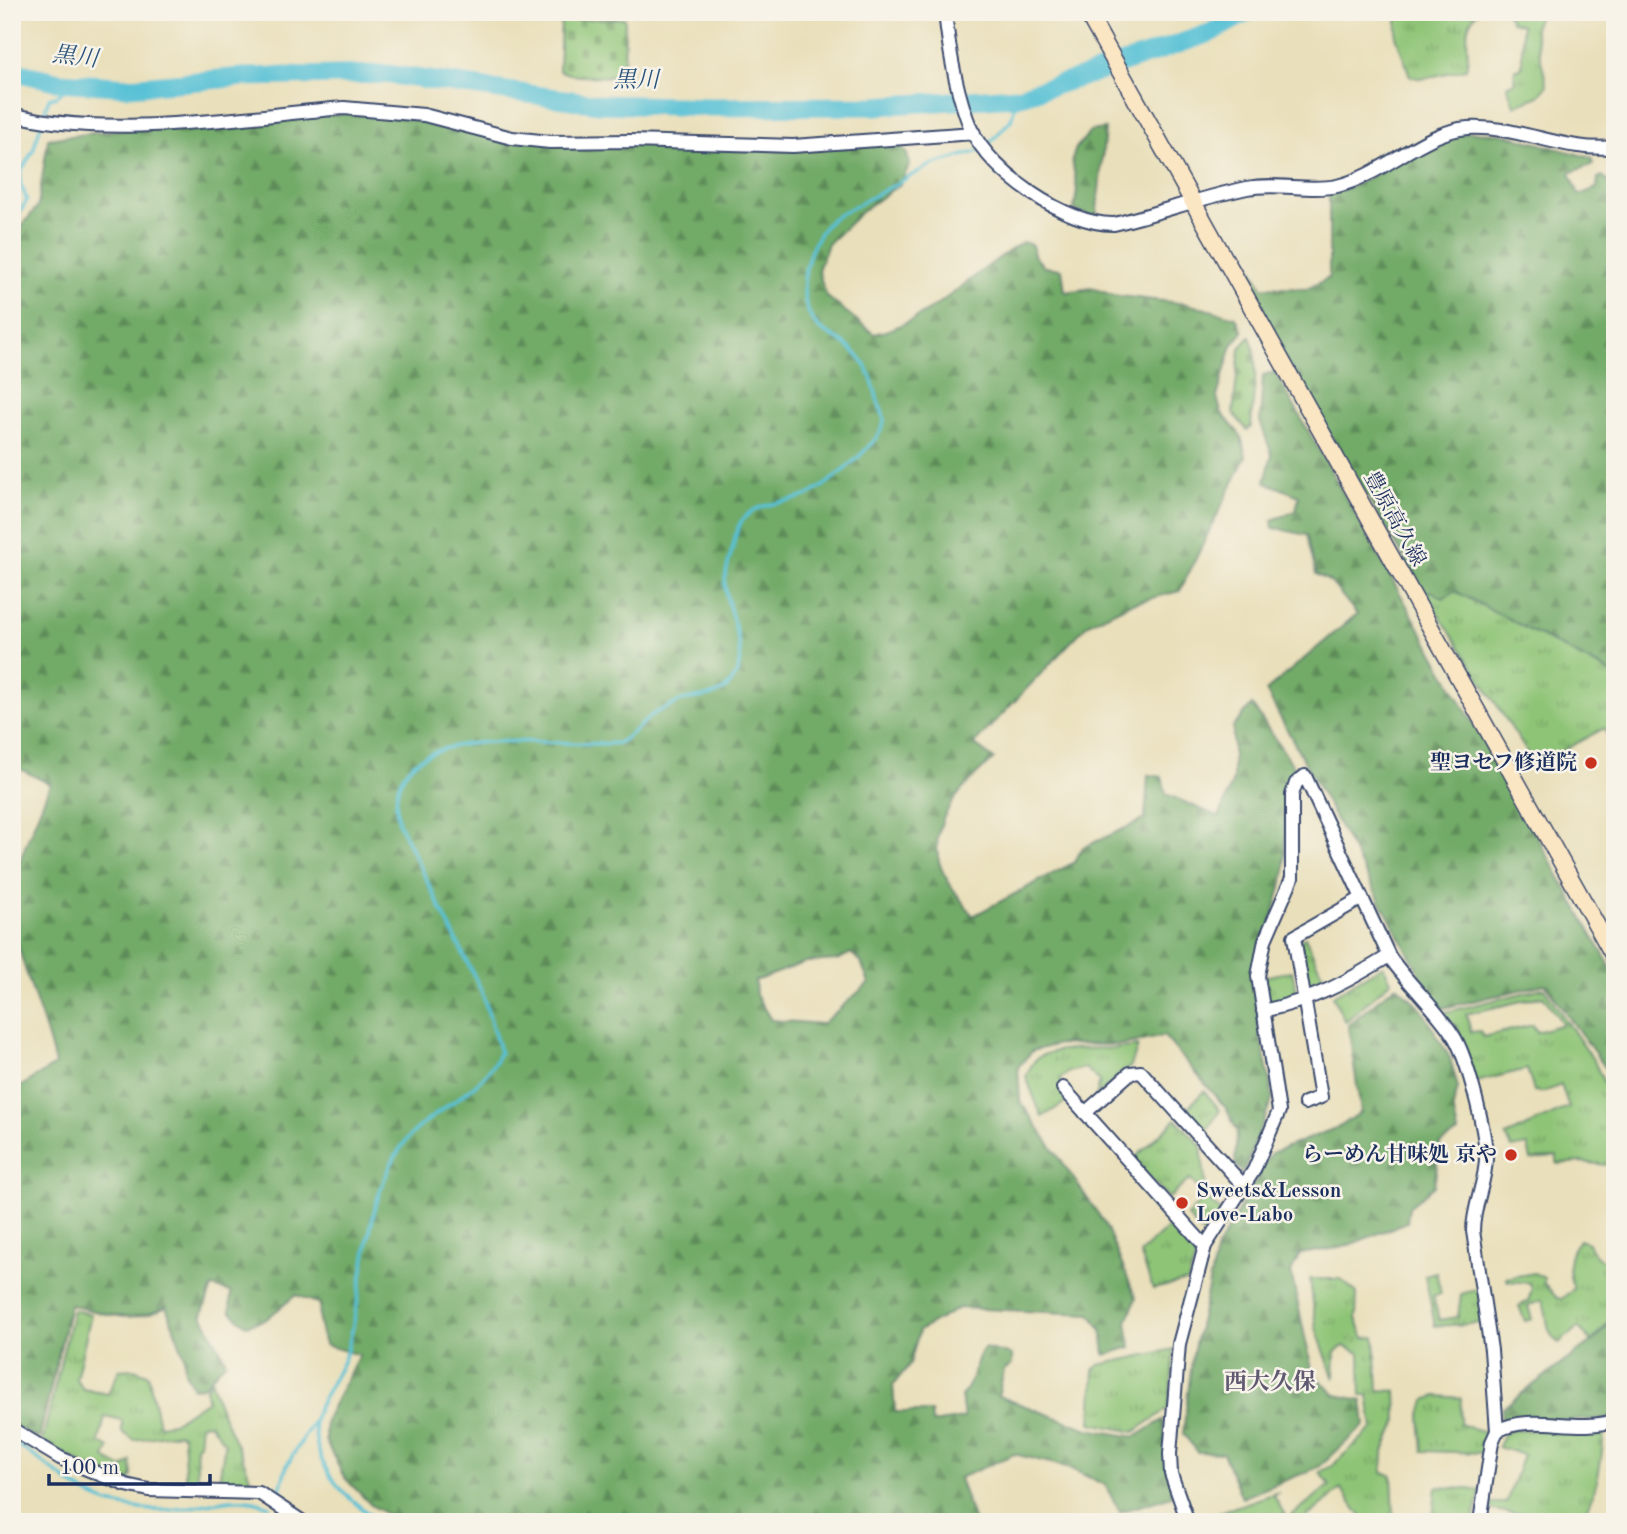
<svg xmlns="http://www.w3.org/2000/svg" width="1627" height="1534" font-family="'Old Standard TT','Noto Serif JP',serif">
  <style>
    .grass { fill: url(#grass-tufts); stroke: #547a6a; stroke-width: 2; fill-rule: evenodd }
    .forest { fill: url(#forest-firs); stroke: #466c62; stroke-width: 2; fill-rule: evenodd }
    .cemetery { fill: url(#cemetery-stones); stroke: #547a6a; stroke-width: 2 }
    .lines { fill: none; stroke-linecap: round; stroke-linejoin: round }
    .stream { stroke: #58c1d5; stroke-width: 3.5 }
    .river { stroke: #58c1d5; stroke-width: 19 }
    .minor-casing { stroke: #3a496c; stroke-width: 16 }
    .secondary-casing { stroke: #3a496c; stroke-width: 19 }
    .minor { stroke: #fff; stroke-width: 12 }
    .secondary { stroke: #fbe6c4; stroke-width: 16 }
    .poi-dot { fill: #c8321e; stroke: #f7f3e8; stroke-width: 2.5 }
    .labels { text-anchor: middle; dominant-baseline: central; stroke-width: 5; stroke-linejoin: round; paint-order: stroke }
    .street-label { font-size: 21px; fill: #1b2f5e; stroke: #f7f3e8 }
    .poi-label { font-size: 21px; font-weight: bold; fill: #1b2f5e; stroke: #f7f3e8; text-anchor: end }
    .water-label { font-size: 23px; font-style: italic; fill: #2a547c; stroke: #f7f3e8 }
    .neighbourhood-label { font-size: 23px; font-weight: bold; fill: #5f5971; stroke: #f7f3e8 }
  </style>
  <defs>
    <pattern id="grass-tufts" width="24" height="20" patternUnits="userSpaceOnUse" patternTransform="scale(1.75)"><rect width="24" height="20" fill="#8ec476"/><path d="M3 7l-1-3M5 7V3M7 7l1-3M15 17l-1-3M17 17v-4M19 17l1-3" fill="none" stroke="#73a064"/></pattern>
    <pattern id="forest-firs" width="22" height="20" patternUnits="userSpaceOnUse" patternTransform="scale(1.75)"><rect width="22" height="20" fill="#72aa67"/><path d="M5 1l3.5 6h-7zM16 11l3.5 6h-7z" fill="#5d8b58"/></pattern>
    <pattern id="cemetery-stones" width="16" height="16" patternUnits="userSpaceOnUse" patternTransform="scale(1.75)"><rect width="16" height="16" fill="#8ec476"/><path d="M2 7V4a2 2 0 0 1 4 0v3zM10 15v-3a2 2 0 0 1 4 0v3z" fill="#73a064"/></pattern>
  </defs>
  <rect width="100%" height="100%" fill="#f7f3e8"/>
  <filter id="ink" filterUnits="userSpaceOnUse"><feTurbulence type="fractalNoise" baseFrequency=".0143" numOctaves="2"/><feDisplacementMap in="SourceGraphic" scale="14" xChannelSelector="R" yChannelSelector="G"/><feConvolveMatrix kernelMatrix="1 2 1 2 8 2 1 2 1" color-interpolation-filters="sRGB"/></filter>
  <filter id="wash" filterUnits="userSpaceOnUse"><feTurbulence type="fractalNoise" baseFrequency=".00686" numOctaves="4" result="noise"/><feDisplacementMap in="SourceGraphic" scale="28" xChannelSelector="R" yChannelSelector="G"/><feGaussianBlur stdDeviation="1.57" result="paint"/><feColorMatrix in="noise" values="0 0 0 0 0 0 0 0 0 0 0 0 0 0 0 0 0 1.4 0 .05"/><feComposite in="paint" operator="in"/></filter>
  <g filter="url(#wash)">
    <rect width="100%" height="100%" fill="#e9dfba"/>
    <path class="grass" d="M 1398,12 L 1478,12 C 1459,29 1472,47 1466,69 L 1421,79 L 1410,76 L 1396,36 Z
      M 1506,12 L 1540,12 L 1534,28 L 1547,86 L 1539,96 L 1514,106 L 1507,85 L 1514,83 L 1515,70 L 1522,67 L 1522,25 L 1512,22 Z
      M 1430,590 L 1455,590 L 1615,675 L 1615,748 L 1604,728 L 1540,763 L 1532,760 L 1427,596 Z
      M 1305,937 L 1328,987 L 1315,994 L 1307,988 L 1300,940 Z
      M 1383,965 L 1391,981 L 1345,1022 L 1333,996 Z
      M 1292,971 L 1297,993 L 1294,999 L 1276,1003 L 1267,999 L 1264,977 Z
      M 1544,988 L 1594,1061 L 1609,1094 L 1615,1095 L 1615,1166 L 1581,1162 L 1557,1164 L 1557,1156 L 1531,1160 L 1528,1145 L 1512,1148 L 1506,1136 L 1569,1107 L 1561,1085 L 1544,1092 L 1534,1091 L 1527,1069 L 1476,1082 L 1457,1027 L 1442,1013 ZM 1543,996 L 1563,1024 L 1537,1032 L 1533,1025 L 1483,1037 L 1480,1031 L 1471,1032 L 1466,1014 Z
      M 1138,1046 L 1131,1066 L 1096,1096 L 1100,1081 L 1085,1068 L 1069,1072 L 1060,1079 L 1069,1100 L 1042,1117 L 1026,1077 C 1030,1068 1033,1059 1043,1055 C 1068,1044 1109,1052 1138,1046 Z
      M 1204,1091 L 1220,1110 L 1205,1133 L 1185,1111 Z
      M 1176,1119 L 1201,1146 L 1207,1197 L 1221,1213 L 1206,1237 L 1187,1216 L 1206,1197 L 1190,1179 L 1169,1198 L 1133,1160 Z
      M 1174,1222 L 1198,1250 L 1188,1281 L 1153,1289 L 1140,1253 Z
      M 1580,1240 L 1588,1243 C 1592,1257 1603,1261 1615,1266 L 1615,1315 L 1592,1341 L 1578,1327 L 1559,1343 C 1544,1333 1549,1315 1542,1300 L 1528,1306 L 1532,1319 L 1525,1321 L 1519,1306 L 1528,1301 L 1532,1289 L 1530,1283 L 1508,1281 L 1506,1278 L 1534,1273 L 1544,1278 L 1544,1284 L 1557,1298 L 1562,1299 L 1574,1288 C 1567,1273 1566,1252 1580,1240 Z
      M 1436,1272 L 1441,1293 L 1433,1296 L 1439,1320 L 1458,1317 L 1461,1294 L 1479,1289 L 1484,1323 L 1435,1326 L 1425,1275 Z
      M 1310,1279 L 1340,1279 L 1357,1293 L 1356,1318 L 1364,1338 L 1375,1337 L 1378,1390 L 1396,1391 L 1397,1420 L 1383,1454 L 1382,1473 L 1392,1475 L 1394,1517 L 1386,1522 L 1365,1522 L 1341,1489 L 1301,1522 L 1216,1522 L 1214,1514 L 1279,1492 L 1274,1496 L 1287,1519 L 1330,1485 L 1320,1472 L 1332,1466 L 1373,1428 L 1368,1395 L 1361,1395 L 1360,1353 L 1344,1346 L 1335,1352 L 1334,1379 L 1316,1328 Z
      M 73,1310 L 91,1314 L 76,1379 L 83,1389 L 108,1394 L 119,1370 L 134,1369 L 148,1374 L 159,1425 L 173,1423 L 207,1400 L 206,1388 L 212,1380 C 219,1420 245,1451 253,1490 L 218,1487 L 225,1443 L 209,1423 L 201,1424 L 199,1444 L 196,1446 L 198,1484 L 186,1485 L 183,1436 L 179,1433 L 134,1440 L 122,1432 L 122,1420 L 105,1416 L 99,1442 L 109,1448 L 105,1458 L 123,1468 L 131,1462 L 132,1476 L 128,1482 L 83,1464 L 42,1442 Z
      M 1174,1349 L 1169,1408 L 1134,1432 L 1091,1423 L 1094,1370 L 1099,1365 Z
      M 1437,1396 L 1461,1398 L 1460,1424 L 1490,1434 L 1484,1453 L 1423,1451 L 1420,1418 L 1425,1400 Z
      M 1513,1430 L 1604,1431 C 1601,1462 1599,1499 1576,1522 L 1522,1522 L 1523,1515 L 1489,1509 L 1490,1503 L 1506,1503 L 1523,1455 L 1498,1447 L 1504,1433 Z
      M 1436,1487 L 1480,1490 L 1474,1522 L 1420,1522 L 1418,1518 L 1433,1518 Z"/>
    <path class="forest" d="M 370,112 L 458,128 L 721,150 L 791,150 L 897,143 L 906,152 L 910,164 L 900,184 L 862,211 L 828,244 L 818,270 L 826,296 L 874,334 C 933,321 973,271 1023,242 L 1032,245 L 1034,255 L 1044,267 L 1062,269 L 1065,292 L 1092,288 L 1112,295 L 1187,304 L 1236,317 L 1243,332 L 1232,345 L 1217,397 L 1221,412 L 1241,436 L 1246,456 L 1180,591 L 1129,604 L 1088,624 L 974,744 L 994,759 C 962,786 923,825 942,870 C 949,886 963,902 973,916 L 1075,862 L 1082,848 L 1145,819 L 1148,775 L 1162,777 L 1166,794 L 1219,817 L 1233,780 L 1233,727 L 1252,705 L 1298,773 L 1290,783 L 1285,810 L 1285,873 L 1255,979 L 1259,1029 L 1273,1097 L 1243,1173 L 1235,1164 L 1237,1131 L 1226,1108 L 1164,1036 L 1122,1045 L 1059,1044 L 1032,1051 L 1018,1067 L 1020,1101 L 1105,1224 L 1136,1298 L 1127,1322 L 1131,1347 L 1105,1355 L 1102,1330 L 1090,1314 L 959,1308 L 919,1331 L 910,1364 L 893,1385 L 895,1412 L 931,1412 L 932,1423 L 964,1418 L 961,1396 C 976,1382 972,1363 984,1348 L 1012,1355 L 1012,1365 L 1004,1370 L 998,1396 L 1088,1429 L 1135,1437 L 1163,1420 L 1172,1496 L 1120,1512 L 1105,1485 L 1067,1467 L 1014,1454 L 959,1478 L 974,1522 L 400,1522 L 371,1505 L 344,1477 L 325,1440 L 326,1419 L 359,1355 L 325,1345 L 319,1323 L 320,1304 L 296,1295 L 265,1320 L 246,1325 L 230,1311 L 231,1292 L 212,1287 L 202,1315 L 226,1361 L 203,1387 L 193,1388 L 185,1372 L 184,1355 L 166,1307 C 131,1326 106,1313 70,1305 L 39,1439 L 12,1425 L 12,1092 L 55,1065 C 43,1003 2,941 16,876 C 23,845 39,814 50,784 L 12,765 L 12,238 L 38,206 L 48,139 L 109,131 ZM 851,953 L 861,962 L 869,983 L 822,1024 L 771,1020 L 756,995 L 755,981 L 806,962 L 837,960 Z
      M 1105,129 L 1096,221 L 1074,209 L 1077,190 L 1072,159 L 1076,148 L 1091,131 Z
      M 1468,132 L 1500,133 L 1592,158 L 1593,164 L 1570,173 L 1579,195 L 1597,188 L 1598,178 L 1603,176 L 1615,188 L 1615,675 L 1455,591 L 1443,598 L 1431,591 L 1427,596 L 1282,354 L 1229,248 L 1242,249 L 1262,287 L 1307,289 L 1329,278 L 1329,195 C 1378,179 1418,145 1468,132 Z
      M 1275,372 L 1615,975 L 1615,1081 L 1545,984 L 1439,1009 L 1266,691 L 1357,614 L 1331,582 L 1316,574 L 1307,535 L 1273,528 L 1272,520 L 1296,511 L 1299,496 L 1265,482 L 1272,455 L 1260,421 L 1263,375 Z
      M 1396,985 L 1421,1008 L 1450,1058 L 1458,1088 L 1453,1107 L 1458,1133 L 1440,1144 L 1434,1186 L 1409,1207 L 1407,1222 L 1344,1247 L 1300,1254 L 1291,1272 L 1313,1374 L 1336,1395 L 1362,1400 L 1365,1425 L 1319,1467 L 1242,1498 L 1223,1453 L 1198,1452 L 1183,1434 L 1193,1353 L 1217,1248 L 1271,1153 L 1341,1126 L 1361,1112 L 1348,1025 Z
      M 1615,1315 L 1615,1416 L 1607,1419 L 1504,1423 L 1501,1421 L 1502,1408 L 1599,1336 Z"/>
    <path class="cemetery" d="M 625,18 L 624,77 L 578,76 L 559,71 L 561,20 Z
      M 1250,337 C 1261,361 1252,400 1251,427 L 1247,430 L 1233,413 L 1240,348 Z"/>
    <g class="lines">
      <path class="stream" d="M 986,147 L 1011,120 L 1017,97
        M 12,225 L 27,200 L 20,183 L 21,171 L 33,151 L 49,98 L 57,96 L 73,83
        M 12,1442 C 45,1459 73,1493 109,1503 C 130,1508 158,1512 179,1509 C 211,1505 238,1492 269,1506
        M 277,1499 L 287,1465 L 313,1422
        M 379,1522 C 343,1494 317,1474 314,1424 C 313,1409 339,1374 345,1357 C 367,1290 362,1188 411,1135 C 439,1105 483,1092 500,1052 L 482,992 L 399,824 C 371,709 559,750 618,743 C 633,735 642,722 655,713 C 662,709 672,706 679,702 C 693,696 713,699 725,689 C 758,659 726,617 725,583 C 725,571 730,558 733,547 C 735,537 737,526 744,518 C 759,501 789,504 808,495 C 826,487 886,439 884,419 C 883,412 879,405 877,398 C 871,373 865,358 842,342 C 834,337 822,332 816,325 C 792,296 807,240 833,218 L 931,165 L 979,151"/>
      <path class="river" d="M 12,71 L 59,82 L 129,87 L 243,77 L 386,74 L 599,104 L 712,107 L 875,106 L 1017,97 L 1089,75 L 1210,33 L 1248,12"/>
    </g>
  </g>
  <g filter="url(#ink)">
    <g class="lines">
      <g class="minor-casing">
        <path id="minor" d="M 945,12 C 949,50 956,93 971,129 C 991,173 1066,225 1114,224 C 1159,213 1203,197 1247,188 C 1277,182 1308,192 1337,186 C 1382,176 1424,131 1468,128 C 1518,125 1565,153 1615,147
          M 12,114 C 107,140 245,116 344,108 L 424,115 L 512,138 L 550,142 L 631,141 L 793,146 L 974,133
          M 1263,1011 C 1316,999 1343,984 1389,956
          M 1063,1088 L 1205,1246
          M 1305,1103 L 1321,1097 L 1294,937 L 1362,898
          M 1085,1113 L 1130,1073 L 1141,1072 L 1243,1185
          M 12,1429 L 60,1458 L 126,1485 L 149,1490 L 259,1493 L 303,1522
          M 1497,1431 C 1533,1412 1578,1434 1615,1420
          M 1188,1522 L 1171,1474 L 1170,1454 L 1179,1344 L 1205,1246 L 1254,1170 L 1279,1111 L 1258,976 L 1265,940 L 1292,878 L 1292,795 L 1296,783 L 1305,776 L 1389,956 C 1408,984 1434,1006 1453,1035 C 1467,1056 1486,1131 1486,1158 C 1486,1182 1473,1206 1473,1231 L 1491,1350 L 1497,1431 L 1492,1442 L 1480,1522"/>
      </g>
      <g class="secondary-casing">
        <path id="secondary" d="M 1087,12 L 1615,958"/>
      </g>
      <use href="#minor" class="minor"/>
      <use href="#secondary" class="secondary"/>
    </g>
  </g>
  <g class="poi-dot">
    <circle cx="1591" cy="763" r="7"/>
    <circle cx="1511" cy="1155" r="7"/>
    <circle cx="1182" cy="1203" r="7"/>
  </g>
  <g class="labels">
    <g class="street-label">
      <text transform="translate(1394 519) rotate(61)">豊原高久線</text>
    </g>
    <g class="poi-label">
      <text x="1577" y="763">聖ヨセフ修道院</text>
      <text x="1497" y="1155">らーめん甘味処 京や</text>
      <text x="1196" y="1191" text-anchor="start">Sweets&amp;Lesson<tspan x="1196" dy="24">Love-Labo</tspan></text>
    </g>
    <g class="water-label">
      <text transform="translate(75 57) rotate(7)">黒川</text>
      <text x="636" y="80">黒川</text>
    </g>
    <g class="neighbourhood-label">
      <text x="1270" y="1382">西大久保</text>
    </g>
  </g>
  <rect width="1627" height="1534" fill="none" stroke="#f7f3e8" stroke-width="42"/>
  <path d="M49 1474v10h161v-10" fill="none" stroke="#1b2f5e" stroke-width="3.5"/>
  <text x="60" y="1474" font-size="21" fill="#1b2f5e" stroke="#f7f3e8" stroke-width="5" paint-order="stroke">100 m</text>
</svg>
